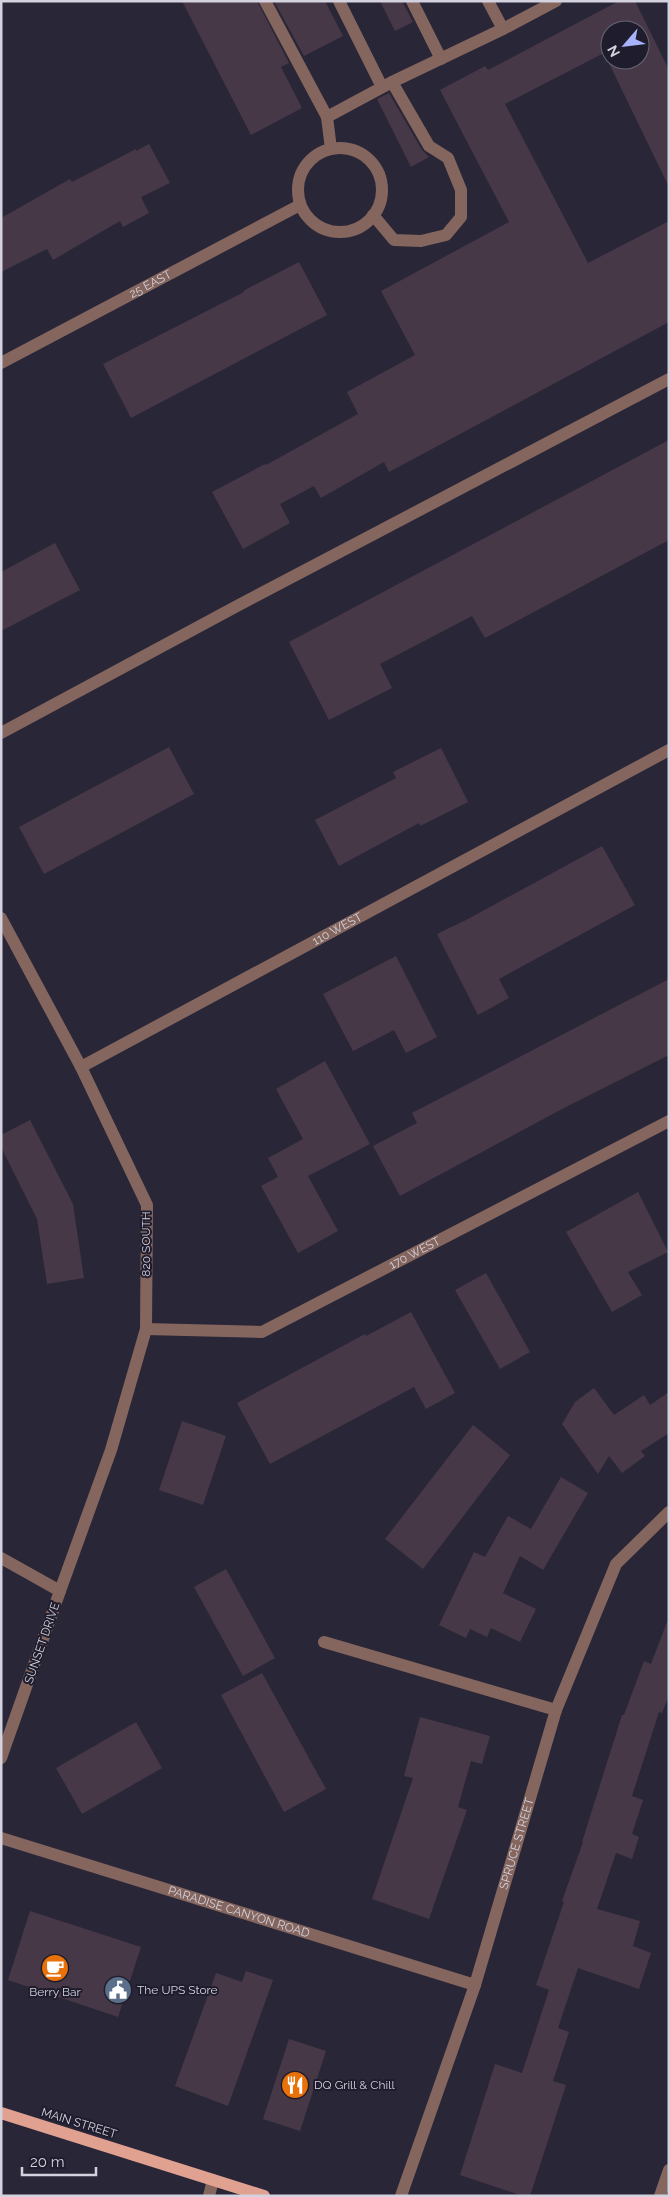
<svg xmlns="http://www.w3.org/2000/svg" width="670" height="2197" font-family="Raleway,sans-serif">
  <style>
    .building { fill: #473847; fill-rule: evenodd }
    .lines { fill: none; stroke-linecap: round; stroke-linejoin: round }
    .minor { stroke: #84665e; stroke-width: 12 }
    .major { stroke: #e0a191; stroke-width: 12 }
    .labels { text-anchor: middle; dominant-baseline: central; stroke-width: 4; stroke-linejoin: round; paint-order: stroke }
    .street-label { font-size: 12px; fill: #d3d2de; stroke: #1f1d2d }
    .poi-label { font-size: 12px; fill: #d3d2de; stroke: #1f1d2d; text-anchor: start }
  </style>
  <rect width="100%" height="100%" fill="#292638"/>
  <path class="building" d="M 182,1 L 257,1 L 289,63 L 281,67 L 302,108 L 251,135 Z
    M 274,1 L 325,1 L 343,36 L 304,56 Z
    M 380,1 L 402,1 L 413,22 L 395,31 Z
    M 619,1 L 635,1 L 669,70 L 669,187 L 604,53 L 505,104 L 588,263 L 669,221 L 669,322 L 389,472 L 384,462 L 321,498 L 314,486 L 280,504 L 290,523 L 243,549 L 212,492 L 265,464 L 266,465 L 358,414 L 347,392 L 415,355 L 381,291 L 509,222 L 440,90 L 485,66 L 488,70 ZM 610,30 L 640,30 L 640,60 L 610,60 Z
    M 389,93 L 422,150 L 429,157 L 411,167 L 377,99 Z
    M 149,144 L 170,183 L 141,197 L 149,213 L 123,227 L 120,221 L 53,260 L 47,249 L 1,272 L 1,218 L 70,179 L 72,182 L 136,149 L 136,151 Z
    M 299,262 L 327,315 L 131,418 L 103,364 L 244,292 L 243,291 Z
    M 669,440 L 669,540 L 485,638 L 472,616 L 380,664 L 392,688 L 329,720 L 289,642 Z
    M 55,543 L 80,590 L 1,631 L 1,572 Z
    M 169,747 L 194,794 L 44,874 L 19,827 Z
    M 441,748 L 468,802 L 420,826 L 419,823 L 339,866 L 315,820 L 396,778 L 393,772 Z
    M 602,846 L 635,905 L 499,979 L 509,998 L 478,1015 L 437,934 L 468,919 Z
    M 396,956 L 437,1037 L 406,1053 L 394,1030 L 353,1051 L 323,994 Z
    M 669,979 L 669,1055 L 564,1108 L 400,1196 L 373,1146 L 417,1123 L 412,1113 Z
    M 325,1061 L 370,1144 L 308,1176 L 338,1231 L 298,1253 L 261,1186 L 278,1177 L 268,1158 L 303,1139 L 276,1089 Z
    M 30,1120 L 73,1204 L 84,1278 L 47,1284 L 37,1219 L 1,1147 L 1,1135 Z
    M 638,1192 L 668,1252 L 628,1272 L 642,1295 L 612,1312 L 566,1232 Z
    M 486,1273 L 530,1352 L 500,1369 L 455,1290 Z
    M 411,1312 L 455,1393 L 426,1409 L 414,1387 L 270,1464 L 237,1403 L 365,1334 L 366,1336 Z
    M 594,1388 L 614,1415 L 644,1395 L 650,1405 L 669,1392 L 669,1433 L 641,1451 L 645,1456 L 622,1473 L 609,1456 L 598,1474 L 562,1424 L 575,1402 Z
    M 182,1421 L 226,1436 L 203,1505 L 159,1490 Z
    M 473,1425 L 510,1455 L 423,1569 L 385,1539 Z
    M 561,1477 L 588,1493 L 543,1570 L 520,1556 L 503,1593 L 536,1609 L 520,1642 L 491,1628 L 487,1637 L 470,1629 L 466,1638 L 439,1625 L 474,1552 L 485,1557 L 508,1516 L 531,1529 Z
    M 226,1569 L 275,1658 L 243,1676 L 194,1587 Z
    M 667,1622 L 669,1622 L 669,1695 L 662,1713 L 659,1712 L 632,1796 L 643,1800 L 632,1834 L 639,1837 L 632,1859 L 616,1853 L 597,1909 L 640,1921 L 633,1946 L 651,1953 L 639,1989 L 578,1968 L 558,2028 L 569,2032 L 553,2081 L 566,2085 L 530,2196 L 523,2196 L 460,2175 L 495,2064 L 522,2073 L 549,1990 L 536,1985 L 564,1902 L 562,1901 L 583,1842 L 582,1842 L 622,1715 L 624,1715 L 644,1661 L 651,1664 Z
    M 262,1673 L 326,1789 L 284,1812 L 221,1695 Z
    M 420,1717 L 490,1736 L 482,1764 L 471,1761 L 458,1807 L 467,1810 L 429,1919 L 372,1899 L 413,1778 L 404,1776 Z
    M 136,1722 L 162,1768 L 82,1814 L 56,1768 Z
    M 30,1911 L 141,1947 L 118,2017 L 8,1980 Z
    M 246,1971 L 273,1980 L 228,2106 L 175,2086 L 216,1973 L 242,1982 Z
    M 289,2039 L 326,2051 L 300,2131 L 263,2119 Z"/>
  <g class="lines">
    <g class="minor">
      <path d="M 265,1 L 327,117"/>
      <path d="M 339,1 L 382,87"/>
      <path d="M 412,1 L 441,59"/>
      <path d="M 503,29 L 556,1"/>
      <path d="M 392,82 L 503,29 L 488,1"/>
      <circle cx="340" cy="190" r="42"/>
      <path d="M 331,149 L 327,117 L 392,82 L 429,146 L 448,158 L 461,190 L 461,217 L 446,235 L 421,241 L 394,240 L 373,215"/>
      <path id="s1" d="M 1,363 L 300,205"/>
      <path d="M 1,733 L 237,606 L 669,379"/>
      <path d="M 1,918 L 81,1067 L 147,1205 L 146,1329 L 111,1450 L 60,1591"/>
      <path id="s2" d="M 81,1067 L 669,750"/>
      <path id="s3" d="M 146,1329 L 262,1332 L 669,1121"/>
      <path d="M 1,1558 L 60,1591 L 1,1758"/>
      <path d="M 324,1642 L 556,1710"/>
      <path id="s4" d="M 1,1838 L 475,1985"/>
      <path d="M 209,2196 L 213,2180"/>
      <path id="s5" d="M 401,2196 L 475,1985 L 556,1710 L 616,1564 L 669,1512"/>
      <path d="M 660,2196 L 669,2170"/>
    </g>
    <path class="major" d="M 1,2113 L 264,2196"/>
  </g>
  <defs>
    <g id="cafe-disc" transform="scale(1.4375)"><circle r="9.5" fill="#e8710a" stroke="#1f1d2d"/><path d="M-5.5-4.5H6V0H3Q3 3.5 0 3.5H-2.5Q-5.5 3.5-5.5 0ZM3-3.2v2h1.7v-2ZM-6 4.5H4V6H-6Z" fill="#fff"/></g>
    <g id="civic-disc" transform="scale(1.4375)"><circle r="9.5" fill="#5c6f8a" stroke="#1f1d2d"/><path d="M-.6-6.5H3V-4.5H.6V-3L4-1V1h2V6H-6V1h2V-1L-.6-3ZM-1.2 2.5V6h2.4V2.5Z" fill="#fff"/></g>
    <g id="restaurant-disc" transform="scale(1.4375)"><circle r="9.5" fill="#e8710a" stroke="#1f1d2d"/><path d="M-5-6h1v4h1v-4h1v4h1v-4h1v5L-1.5 .5V6h-2V.5L-5-1ZM5-6V6H3V1.5H1.5Q1.5-4 5-6Z" fill="#fff"/></g>
  </defs>
  <g fill-rule="evenodd">
    <use href="#cafe-disc" x="55" y="1968"/>
    <use href="#civic-disc" x="118" y="1990"/>
    <use href="#restaurant-disc" x="295" y="2085"/>
  </g>
  <g class="labels">
    <g class="street-label">
      <text stroke="none"><textPath href="#s1" startOffset="169">25 EAST</textPath></text>
      <text stroke="none"><textPath href="#s2" startOffset="291">110 WEST</textPath></text>
      <text transform="translate(146 1244) rotate(-90)">820 SOUTH</text>
      <text stroke="none"><textPath href="#s3" startOffset="288">170 WEST</textPath></text>
      <text transform="translate(42 1643) rotate(-71)">SUNSET DRIVE</text>
      <text stroke="none"><textPath href="#s5" startOffset="371">SPRUCE STREET</textPath></text>
      <text stroke="none"><textPath href="#s4" startOffset="249">PARADISE CANYON ROAD</textPath></text>
      <text transform="translate(79 2123) rotate(17)">MAIN STREET</text>
    </g>
    <g class="poi-label">
      <text x="137" y="1990">The UPS Store</text>
      <text x="55" y="1992" text-anchor="middle">Berry Bar</text>
      <text x="314" y="2085">DQ Grill &amp; Chill</text>
    </g>
  </g>
  <rect width="670" height="2197" fill="none" stroke="#d3d2de" stroke-width="5"/>
  <g transform="translate(625 45) rotate(242)"><circle r="24" fill="#1f1d2d" stroke="#676574"/>
  <path d="M0-4L9 19L0 12L-9 19Z" fill="#a7b1fc"/>
  <text y="-8" font-size="14" font-weight="bold" text-anchor="middle" fill="#d3d2de">N</text>
  </g>
  <path d="M22 2167v8h74v-8" fill="none" stroke="#d3d2de" stroke-width="2.5"/>
  <text x="30" y="2167" font-size="15" fill="#d3d2de" stroke="#1f1d2d" stroke-width="4" paint-order="stroke">20 m</text>
</svg>
